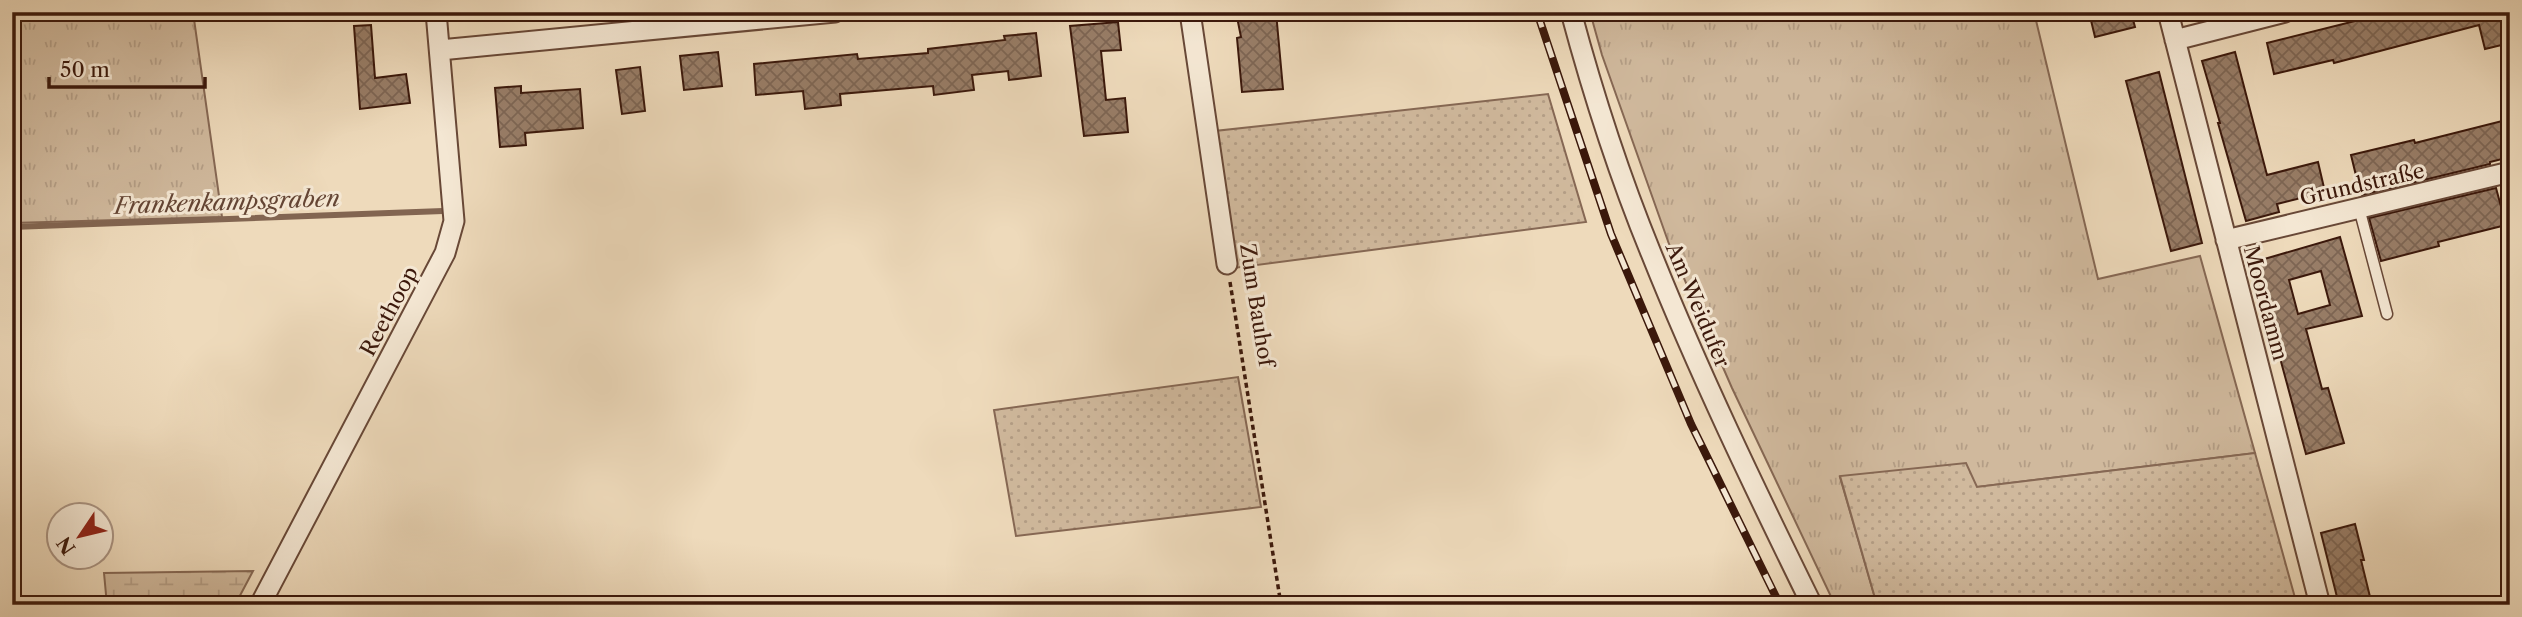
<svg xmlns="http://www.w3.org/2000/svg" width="2522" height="617" font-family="'Libre Caslon Text',serif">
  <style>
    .grass { fill: url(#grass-tufts); stroke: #866854; stroke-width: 2 }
    .wetland { fill: url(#wetland-marsh); stroke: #866854; stroke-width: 2 }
    .garden { fill: url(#garden-dots); stroke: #866854; stroke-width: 2 }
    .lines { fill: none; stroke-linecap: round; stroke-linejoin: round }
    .stream { stroke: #826551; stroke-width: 6 }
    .building { fill: url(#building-cross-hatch); stroke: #3b180b; stroke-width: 2; fill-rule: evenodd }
    .lane-casing { stroke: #684837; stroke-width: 13 }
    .street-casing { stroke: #684837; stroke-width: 23 }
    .path { stroke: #3b180b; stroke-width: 3.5; stroke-dasharray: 5 3.5; stroke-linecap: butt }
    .lane { stroke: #f4e7d3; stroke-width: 10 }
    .street { stroke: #f4e7d3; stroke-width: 19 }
    .rail-casing { stroke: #3b180b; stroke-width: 8 }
    .rail { stroke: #f4e7d3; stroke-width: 5; stroke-dasharray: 16; stroke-linecap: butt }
    .labels { text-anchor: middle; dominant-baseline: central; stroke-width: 6; stroke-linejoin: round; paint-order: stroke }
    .street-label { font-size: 21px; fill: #3b180b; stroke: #f4e7d3 }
    .water-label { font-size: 23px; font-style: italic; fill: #644534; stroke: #f4e7d3 }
  </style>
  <defs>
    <pattern id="grass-tufts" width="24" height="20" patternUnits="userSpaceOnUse" patternTransform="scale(1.75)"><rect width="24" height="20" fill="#d0b99d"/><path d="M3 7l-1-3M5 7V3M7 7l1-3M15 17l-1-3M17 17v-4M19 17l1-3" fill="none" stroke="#b49e86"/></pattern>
    <pattern id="wetland-marsh" width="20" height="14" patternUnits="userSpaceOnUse" patternTransform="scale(1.75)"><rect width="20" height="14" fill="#d0b99d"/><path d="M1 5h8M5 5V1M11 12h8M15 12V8" fill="none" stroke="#b49e86"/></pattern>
    <pattern id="garden-dots" width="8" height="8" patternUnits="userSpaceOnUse" patternTransform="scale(1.75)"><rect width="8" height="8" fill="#d0b99d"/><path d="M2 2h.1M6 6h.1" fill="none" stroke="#b49e86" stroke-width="1.8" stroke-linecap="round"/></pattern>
    <pattern id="building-cross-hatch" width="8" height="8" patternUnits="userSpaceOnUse" patternTransform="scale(1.75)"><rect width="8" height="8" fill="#987d67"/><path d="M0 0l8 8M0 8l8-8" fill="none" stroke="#7d6553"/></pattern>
  </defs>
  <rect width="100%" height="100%" fill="#eedabb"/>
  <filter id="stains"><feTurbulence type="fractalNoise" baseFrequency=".00286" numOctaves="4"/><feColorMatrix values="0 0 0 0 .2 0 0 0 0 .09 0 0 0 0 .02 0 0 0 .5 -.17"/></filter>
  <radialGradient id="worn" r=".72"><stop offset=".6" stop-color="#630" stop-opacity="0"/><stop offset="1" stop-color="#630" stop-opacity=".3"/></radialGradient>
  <path class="grass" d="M 12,12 L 193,12 L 222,217 L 12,223 Z
    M 1590,12 L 2034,12 L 2098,279 L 2200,256 L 2255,453 L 1977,487 L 1840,477 L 1877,605 L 1835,605 L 1732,388 L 1669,244 L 1602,55 Z"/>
  <path class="wetland" d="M 253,571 L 235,605 L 107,605 L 104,573 Z"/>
  <path class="garden" d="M 1548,94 L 1586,222 L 1234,268 L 1215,131 Z
    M 1238,377 L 1261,507 L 1016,536 L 994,410 Z
    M 2255,453 L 2297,605 L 1877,605 L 1840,476 L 1966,463 L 1977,487 Z"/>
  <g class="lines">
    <path class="stream" d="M 12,227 L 443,211"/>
  </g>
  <path class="building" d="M 1236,12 L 1276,12 L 1283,89 L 1242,92 L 1237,38 L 1241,37 Z
    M 2089,12 L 2131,12 L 2135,27 L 2095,37 Z
    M 2391,12 L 2510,12 L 2510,43 L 2485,49 L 2479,25 L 2334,63 L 2333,60 L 2274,74 L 2267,43 Z
    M 1118,22 L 1121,50 L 1101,51 L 1106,100 L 1125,98 L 1128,132 L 1084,136 L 1070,26 Z
    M 371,25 L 375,78 L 406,74 L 410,103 L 360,109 L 354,26 Z
    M 1036,33 L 1041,76 L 1009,80 L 1008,71 L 972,75 L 974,90 L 934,95 L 933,86 L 840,94 L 841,105 L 805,109 L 803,91 L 756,95 L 754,64 L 857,54 L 858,59 L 928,53 L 928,49 L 1005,40 L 1004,36 Z
    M 718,52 L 722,86 L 684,90 L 680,56 Z
    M 2235,52 L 2267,175 L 2318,162 L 2325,192 L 2277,204 L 2279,212 L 2246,221 L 2218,123 L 2220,123 L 2202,61 Z
    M 640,67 L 645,111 L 622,114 L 616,70 Z
    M 2159,72 L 2202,243 L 2171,251 L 2126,81 Z
    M 521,86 L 521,93 L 580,89 L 583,128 L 525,133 L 526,145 L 500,147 L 495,88 Z
    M 2510,119 L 2510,157 L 2490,162 L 2490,164 L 2362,195 L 2360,192 L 2351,155 L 2414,140 L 2415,143 Z
    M 2496,188 L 2506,225 L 2438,242 L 2439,246 L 2381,261 L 2369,218 Z
    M 2340,237 L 2362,316 L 2306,329 L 2322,389 L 2328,388 L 2344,443 L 2306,454 L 2254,262 ZM 2321,271 L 2330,305 L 2298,314 L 2289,280 Z
    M 2355,524 L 2364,560 L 2361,560 L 2372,605 L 2339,605 L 2321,533 Z"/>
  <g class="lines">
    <g class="lane-casing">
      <path id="lane" d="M 2359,208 L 2387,314"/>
    </g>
    <g class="street-casing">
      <path id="street" d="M 1190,12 L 1227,264
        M 1571,12 C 1593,94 1619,175 1651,253 C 1699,373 1755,489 1812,605
        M 2168,12 L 2320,605
        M 2175,40 L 2285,12
        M 440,50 L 835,12
        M 2226,240 L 2510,172
        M 260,605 L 445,253 L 454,221 L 436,12"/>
    </g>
    <path class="path" d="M 1230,282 L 1281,605"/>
    <use href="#lane" class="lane"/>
    <use href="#street" class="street"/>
    <g class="rail-casing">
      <path id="rail" d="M 1537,12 L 1611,234 L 1691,424 L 1780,605"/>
    </g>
    <use href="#rail" class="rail"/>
  </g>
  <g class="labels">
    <g class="street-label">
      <text transform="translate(2362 184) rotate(-13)">Grundstraße</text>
      <text transform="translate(2266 303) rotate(75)">Moordamm</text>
      <text transform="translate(1257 305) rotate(81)">Zum Bauhof</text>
      <text transform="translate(1698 305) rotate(67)">Am Weidufer</text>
      <text transform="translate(389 311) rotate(-62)">Reethoop</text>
    </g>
    <g class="water-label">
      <text transform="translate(227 202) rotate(-2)">Frankenkampsgraben</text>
    </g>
  </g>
  <rect width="2522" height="617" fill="none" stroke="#eedabb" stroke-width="42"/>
  <rect x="14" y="14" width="2494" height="589" fill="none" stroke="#3b180b" stroke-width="3.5"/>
  <rect x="21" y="21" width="2480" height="575" fill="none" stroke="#3b180b" stroke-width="2"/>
  <g transform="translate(80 536) rotate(235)"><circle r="33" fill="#f4e7d3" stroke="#aa9483" stroke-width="2"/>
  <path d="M0-5L12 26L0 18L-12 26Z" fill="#8f2418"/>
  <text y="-10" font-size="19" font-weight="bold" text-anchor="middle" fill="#3b180b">N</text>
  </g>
  <path d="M49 77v10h156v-10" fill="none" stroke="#3b180b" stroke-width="3.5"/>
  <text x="60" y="77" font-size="21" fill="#3b180b" stroke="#f4e7d3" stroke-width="5" paint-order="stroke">50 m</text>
  <rect width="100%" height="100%" filter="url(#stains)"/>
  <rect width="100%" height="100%" fill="url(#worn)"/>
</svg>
